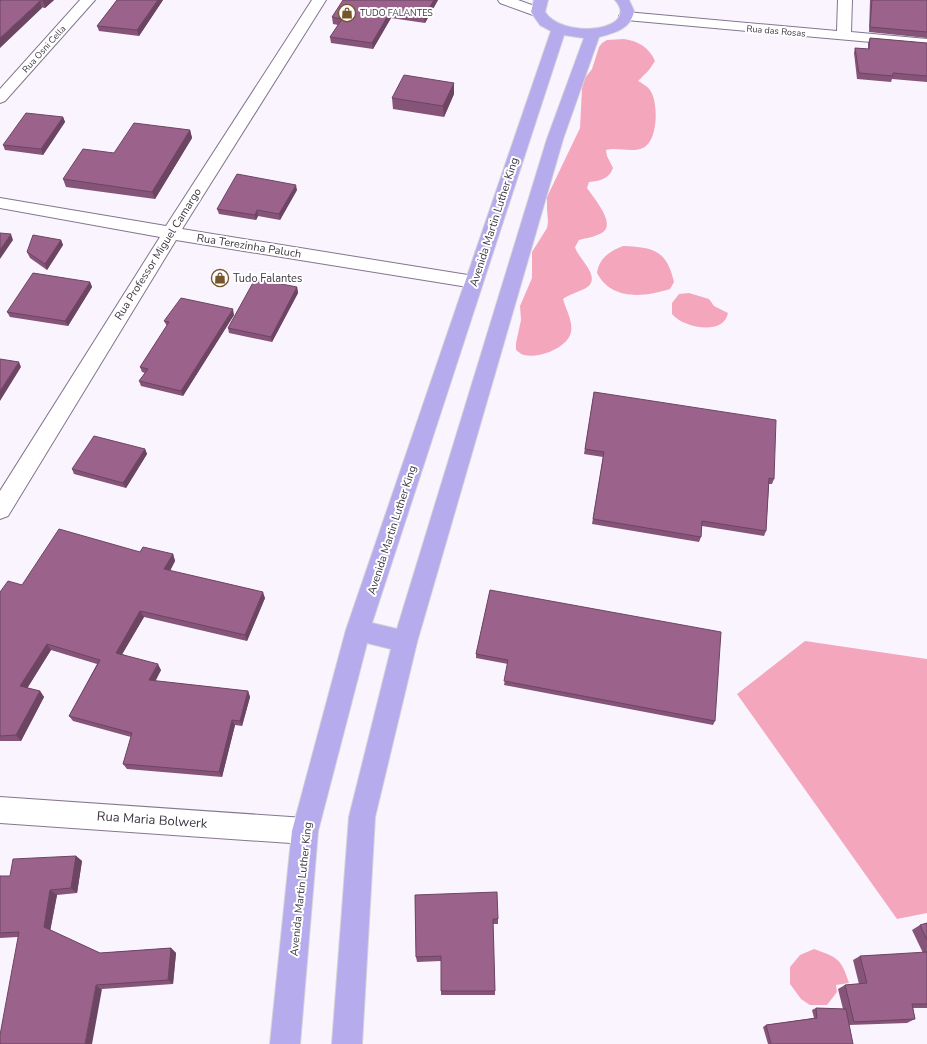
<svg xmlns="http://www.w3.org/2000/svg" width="927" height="1044" font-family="'Nunito Sans',sans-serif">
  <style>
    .forest { fill: #f4a7bc }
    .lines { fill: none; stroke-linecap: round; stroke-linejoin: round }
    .minor-casing { stroke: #84768e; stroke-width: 2 }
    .major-casing { stroke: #d4d3d5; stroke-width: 2 }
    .minor { fill: #fff; fill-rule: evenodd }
    .major { fill: #b5abed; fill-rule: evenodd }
    .wall { fill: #855478 }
    .shaded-wall { fill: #6c4562 }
    .building { fill: #9b628c; stroke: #6c4562 }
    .labels { text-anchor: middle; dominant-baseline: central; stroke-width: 4; stroke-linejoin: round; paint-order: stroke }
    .far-poi-label { font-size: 9px; fill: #3c3540; stroke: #fff; text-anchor: start }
    .far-street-label { font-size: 9px; fill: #3c3540; stroke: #fff }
    .street-label { font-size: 11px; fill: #3c3540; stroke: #fff }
    .poi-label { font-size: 11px; fill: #3c3540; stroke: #fff; text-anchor: start }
    .near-street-label { font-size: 13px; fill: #3c3540; stroke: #fff }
  </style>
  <rect width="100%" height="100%" fill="#faf4ff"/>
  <path class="forest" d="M 624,39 C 638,41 649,47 655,61 L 649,70 L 638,81 C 642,83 648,87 650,90 C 659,103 658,141 643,148 C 631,153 617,147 606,150 L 607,156 L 613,168 C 609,179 600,181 589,182 L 587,188 C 593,197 616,223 603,232 C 596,237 586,238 579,240 L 575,247 C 578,259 603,277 586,288 C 578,292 570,294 563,299 C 566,310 573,321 571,332 C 568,348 538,359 524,355 C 522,355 519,352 516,350 L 516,343 L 521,320 L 520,306 L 532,278 L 532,252 L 547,228 L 548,222 L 547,209 L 547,197 L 580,128 L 582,88 L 585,78 L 592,69 L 599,47 L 602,43 L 607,40 Z
    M 623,246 C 654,247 667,251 674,282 L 670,289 C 644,297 612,301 597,273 C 599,258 610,251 623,246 Z
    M 689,293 L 709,299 L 714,306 L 728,313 C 724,336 683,328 672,314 L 672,303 L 679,294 Z
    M 805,641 L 927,659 L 927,913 L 897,919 L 737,694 Z
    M 814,949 C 838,958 841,958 849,983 L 836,985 L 837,992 L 827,1005 L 810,1005 L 801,999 L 790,984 L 790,967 L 800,955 Z"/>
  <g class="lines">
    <g class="minor-casing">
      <path id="minor" d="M 80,0 L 95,0 L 5,101 L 0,103 L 0,89 Z
        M 312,0 L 326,0 L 182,229 L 474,276 L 480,278 L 483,282 L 480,286 L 474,288 L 176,240 L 8,516 L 0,519 L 0,491 L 160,237 L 0,208 L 0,198 L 166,226 Z
        M 498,0 L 518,0 L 543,9 L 545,12 L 543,15 L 538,16 L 533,15 L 500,3 Z
        M 838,0 L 852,0 L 851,32 L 927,39 L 927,47 L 626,20 L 621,19 L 619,16 L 621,13 L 626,12 L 837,31 Z
        M 0,797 L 305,818 L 314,822 L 318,831 L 314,840 L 305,844 L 0,823 Z"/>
    </g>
    <g class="major-casing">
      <path id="major" d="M 534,0 L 548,0 L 545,12 C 561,37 627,33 620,8 C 619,5 617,2 615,0 L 629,0 L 634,11 C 631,29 614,33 599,37 L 563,139 L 417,642 L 375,817 L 362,1044 L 332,1044 L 349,817 L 391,649 L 367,643 L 318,831 L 300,1044 L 270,1044 L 292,831 L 346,630 L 551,31 L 540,25 L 531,12 ZM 564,35 L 584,38 L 547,139 L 397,629 L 372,623 Z"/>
    </g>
    <use href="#minor" class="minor"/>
    <use href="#major" class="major"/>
  </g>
  <path class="wall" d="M 0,0 L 54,0 L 45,8 Z
    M 117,0 L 163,0 L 139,36 L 99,31 L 97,26 Z
    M 438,0 L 425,23 L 391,18 L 373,49 L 331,43 L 330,37 L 338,25 L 333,24 L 332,17 Z
    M 870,0 L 927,0 L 927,38 L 869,32 Z
    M 870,38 L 927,43 L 927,82 L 892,79 L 891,82 L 857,79 L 854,53 L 855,48 L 868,49 L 868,43 Z
    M 454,83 L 454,94 L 444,117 L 393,109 L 392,98 Z
    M 63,117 L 65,122 L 43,155 L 5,150 L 3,145 Z
    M 190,130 L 192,138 L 155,199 L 66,187 L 63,179 L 114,153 Z
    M 297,190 L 280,220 L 258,216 L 256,220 L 219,214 L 217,209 Z
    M 61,240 L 63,245 L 47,270 L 30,258 L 27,252 Z
    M 90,282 L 92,287 L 68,326 L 10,317 L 7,312 Z
    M 297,287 L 298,293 L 272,342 L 229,333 L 228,328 Z
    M 234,315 L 183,396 L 141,386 L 139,381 L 145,373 L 142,372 L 140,367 L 167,326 L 164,321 Z
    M 594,392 L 774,479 L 772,484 L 769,484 L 766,531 L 764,536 L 702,526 L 701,537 L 699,542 L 592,524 L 603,457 L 584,454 Z
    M 145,449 L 147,454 L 126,488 L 74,474 L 72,469 Z
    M 140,552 L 173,554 L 175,561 L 170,571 L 265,598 L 247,641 L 144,617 L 122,654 L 161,670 L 155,681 L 248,691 L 250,697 L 242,726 L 235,725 L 222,777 L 127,769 L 123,764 L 131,737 L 73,721 L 69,716 L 97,664 L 51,650 L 27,688 L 40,691 L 44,697 L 21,741 L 0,741 L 0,592 L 22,585 Z
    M 490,590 L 715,721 L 713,725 L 504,685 L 508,664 L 476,658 L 476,654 Z
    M 76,856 L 82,861 L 77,893 L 57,895 L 50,930 L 100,953 L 171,948 L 176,953 L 173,984 L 102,989 L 18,937 L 0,938 L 0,876 L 10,876 Z
    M 415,895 L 498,919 L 498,924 L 493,924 L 495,991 L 495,995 L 441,995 L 441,961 L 417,962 L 416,957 Z
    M 927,923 L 927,1008 L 913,1008 L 915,1019 L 907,1023 L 849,1025 L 853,1044 L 768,1044 L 763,1027 L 766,1025 L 814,1018 L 812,1010 L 816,1008 L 843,1009 L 838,989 L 845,985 L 859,984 L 853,960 L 860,956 L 923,953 L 912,930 L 920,925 Z"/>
  <path class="shaded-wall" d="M 44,0 L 54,0 L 45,8 L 43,1 Z
    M 158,0 L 163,0 L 139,36 L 137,30 Z
    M 434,0 L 438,0 L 425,23 L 424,17 Z
    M 40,1 L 42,8 L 0,48 L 0,38 Z
    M 390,12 L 391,18 L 373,49 L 372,43 Z
    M 454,83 L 454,94 L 444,117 L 443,106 Z
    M 63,117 L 65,122 L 43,155 L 41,149 Z
    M 190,130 L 192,138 L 155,199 L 152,192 Z
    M 296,185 L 297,190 L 280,220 L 279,214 Z
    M 257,210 L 258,216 L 256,220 L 255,215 Z
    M 11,234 L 13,240 L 0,259 L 0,250 Z
    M 61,240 L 63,245 L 47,270 L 45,264 Z
    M 90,282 L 92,287 L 68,326 L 65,321 Z
    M 297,287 L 298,293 L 272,342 L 271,337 Z
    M 233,309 L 234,315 L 183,396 L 181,391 Z
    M 19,362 L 21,367 L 0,401 L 0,391 Z
    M 145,449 L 147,454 L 126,488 L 123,483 Z
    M 173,554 L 175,561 L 167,576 L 164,569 Z
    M 263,592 L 265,598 L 247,641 L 245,635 Z
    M 140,611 L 144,617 L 120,658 L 116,653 Z
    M 47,644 L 51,650 L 25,692 L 20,686 Z
    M 158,664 L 161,670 L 153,686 L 149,680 Z
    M 40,691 L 44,697 L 21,741 L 16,735 Z
    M 248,691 L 250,697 L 242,726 L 240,721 Z
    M 232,720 L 235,725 L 222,777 L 219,772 Z
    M 76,856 L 82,861 L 77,893 L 71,888 Z
    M 50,890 L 57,895 L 50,932 L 44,927 Z
    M 171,948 L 176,953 L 173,984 L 168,980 Z
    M 96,985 L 102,989 L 92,1044 L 85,1044 Z"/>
  <path class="building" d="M 0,0 L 44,0 L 43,1 L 40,1 L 0,38 Z
    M 117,0 L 158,0 L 137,30 L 97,26 Z
    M 343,0 L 434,0 L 424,17 L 390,12 L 372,43 L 330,37 L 342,19 L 332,17 Z
    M 872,0 L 927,0 L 927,32 L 870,27 Z
    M 870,38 L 927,43 L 927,76 L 893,73 L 893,76 L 859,73 L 855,48 L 869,49 Z
    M 404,75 L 454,83 L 443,106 L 392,98 Z
    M 26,113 L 63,117 L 41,149 L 3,145 Z
    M 134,123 L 190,130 L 152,192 L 63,179 L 83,149 L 114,153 Z
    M 237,174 L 296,185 L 279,214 L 257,210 L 255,215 L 217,209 Z
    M 0,233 L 11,234 L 0,250 Z
    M 33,235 L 61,240 L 45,264 L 27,252 Z
    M 33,273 L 90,282 L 65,321 L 7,312 Z
    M 255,279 L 297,287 L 271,337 L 228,328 Z
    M 181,298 L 233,309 L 181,391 L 139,381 L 148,369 L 140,367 L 169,322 L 164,321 Z
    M 0,359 L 19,362 L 0,391 Z
    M 594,392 L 776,420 L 774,479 L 769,478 L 766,531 L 702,521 L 701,537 L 593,519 L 604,452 L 585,449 Z
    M 94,436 L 145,449 L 123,483 L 72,469 Z
    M 59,529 L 140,552 L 143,547 L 173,554 L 164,569 L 263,592 L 245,635 L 140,611 L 116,653 L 158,664 L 149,680 L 248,691 L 240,721 L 232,720 L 219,772 L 123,764 L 132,733 L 69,716 L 100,660 L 47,644 L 20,686 L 40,691 L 16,735 L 0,736 L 0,592 L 8,581 L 22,585 Z
    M 490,590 L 721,632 L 715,721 L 504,681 L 508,660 L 476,654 Z
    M 76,856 L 71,888 L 50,890 L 44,927 L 100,953 L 171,948 L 168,980 L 96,985 L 85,1044 L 0,1044 L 0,1035 L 19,932 L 0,933 L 0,876 L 10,876 L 13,859 Z
    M 497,892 L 498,919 L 493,919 L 495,991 L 441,991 L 441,956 L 416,957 L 415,895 Z
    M 927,923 L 927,940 L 920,925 Z
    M 927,952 L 927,1004 L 912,1004 L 915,1019 L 854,1022 L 845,985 L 867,983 L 860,956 Z
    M 816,1008 L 846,1009 L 853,1044 L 771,1044 L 766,1025 L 817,1018 Z"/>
  <defs>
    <g id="shop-ring" transform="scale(0.9)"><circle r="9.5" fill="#fff" stroke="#74562a" stroke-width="1.5"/><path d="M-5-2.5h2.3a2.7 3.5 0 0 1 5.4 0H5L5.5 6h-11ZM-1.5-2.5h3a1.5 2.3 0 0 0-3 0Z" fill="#74562a"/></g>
  </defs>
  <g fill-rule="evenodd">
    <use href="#shop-ring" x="347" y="13"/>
    <use href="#shop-ring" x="220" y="278"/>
  </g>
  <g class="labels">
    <g class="far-poi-label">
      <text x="360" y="13">TUDO FALANTES</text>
    </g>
    <g class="far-street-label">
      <text transform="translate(776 31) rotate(5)">Rua das Rosas</text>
      <text transform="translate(44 49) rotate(-48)">Rua Osni Cella</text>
    </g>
    <g class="street-label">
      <text transform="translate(494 222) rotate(-72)">Avenida Martin Luther King</text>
      <text transform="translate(249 246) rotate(9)">Rua Terezinha Paluch</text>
      <text transform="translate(158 254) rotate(-58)">Rua Professor Miguel Camargo</text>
      <text transform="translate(392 530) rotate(-72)">Avenida Martin Luther King</text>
      <text transform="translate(301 889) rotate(-84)">Avenida Martin Luther King</text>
    </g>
    <g class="poi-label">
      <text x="233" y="278">Tudo Falantes</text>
    </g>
    <g class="near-street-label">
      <text transform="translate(152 820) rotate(4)">Rua Maria Bolwerk</text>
    </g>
  </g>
</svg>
